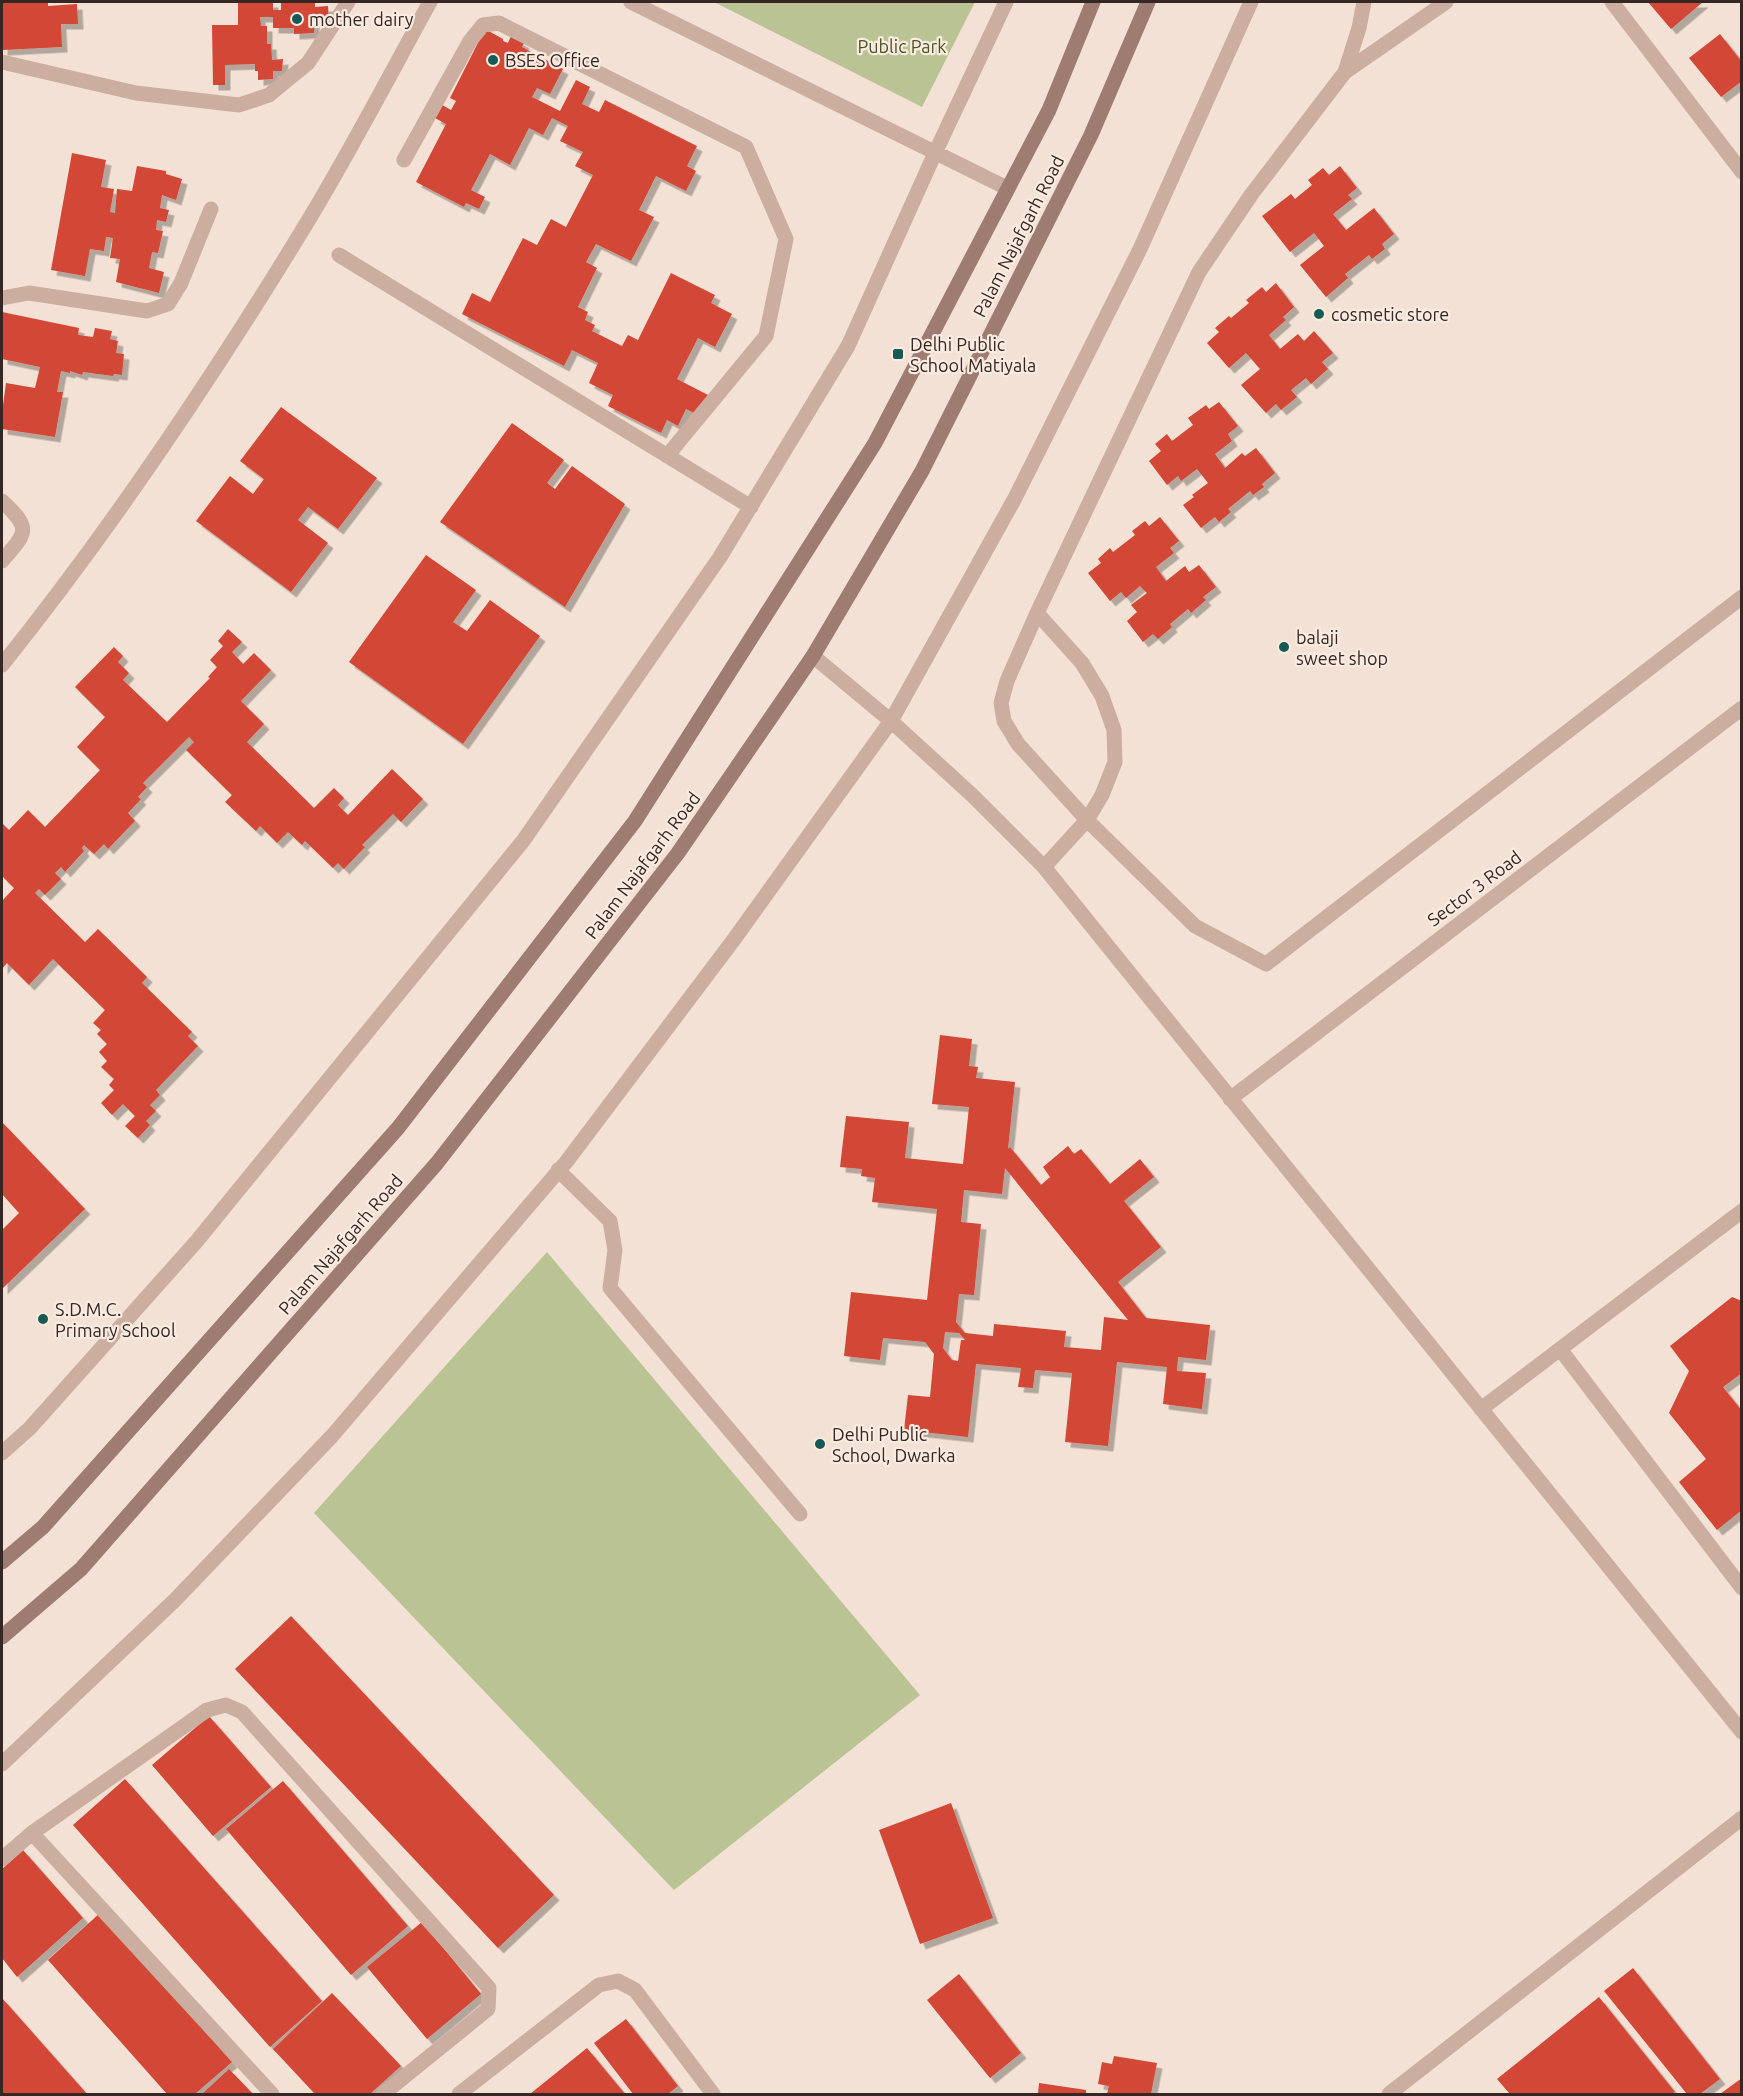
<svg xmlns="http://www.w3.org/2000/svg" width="1743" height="2096" font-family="Ubuntu,sans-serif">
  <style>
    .green { fill: #b9c394 }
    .building { fill: #d24634; fill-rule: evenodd; filter: url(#shadow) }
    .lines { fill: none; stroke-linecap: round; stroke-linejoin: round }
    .lane { stroke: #cbaea0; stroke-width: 15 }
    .street { stroke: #cbaea0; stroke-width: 15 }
    .secondary { stroke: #9f7c71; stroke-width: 15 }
    .poi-dot { fill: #165955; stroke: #faebe1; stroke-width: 2 }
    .labels { text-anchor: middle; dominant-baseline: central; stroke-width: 4.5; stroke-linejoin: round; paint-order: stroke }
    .poi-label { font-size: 18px; fill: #342724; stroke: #faebe1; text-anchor: start }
    .park-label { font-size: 18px; fill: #4a5526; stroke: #faebe1 }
    .street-label { font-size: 18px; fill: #342724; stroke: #faebe1 }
  </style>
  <defs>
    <filter id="shadow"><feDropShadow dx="5.5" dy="5.5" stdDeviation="0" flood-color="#0004"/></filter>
  </defs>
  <rect width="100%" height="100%" fill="#f3e1d5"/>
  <path class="green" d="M 714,2 L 975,2 L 922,107 Z
    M 547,1252 L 920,1695 L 674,1890 L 314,1513 Z"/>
  <path class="building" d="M 2,2 L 48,2 L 48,6 L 77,4 L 78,24 L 61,24 L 62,47 L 2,50 Z
    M 238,2 L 273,2 L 273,10 L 281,10 L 281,2 L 315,2 L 315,7 L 328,6 L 329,22 L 314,22 L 314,33 L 294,34 L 294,28 L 273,28 L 273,17 L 260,17 L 261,26 L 267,26 L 267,44 L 271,44 L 272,60 L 283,59 L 282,71 L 273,71 L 273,79 L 258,80 L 258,71 L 255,71 L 255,64 L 225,65 L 225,85 L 213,85 L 212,25 L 238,25 Z
    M 1648,2 L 1703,2 L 1671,29 Z
    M 485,29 L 503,39 L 503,41 L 508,43 L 511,36 L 524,43 L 522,47 L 563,69 L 550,94 L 537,88 L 532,97 L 560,111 L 576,80 L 590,87 L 582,104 L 599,112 L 605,100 L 697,146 L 687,166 L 696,171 L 686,191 L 656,176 L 639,210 L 654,217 L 631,261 L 596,244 L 586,262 L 597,268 L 578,307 L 588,312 L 585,320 L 595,325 L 592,331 L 622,346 L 628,335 L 638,340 L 671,273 L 715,295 L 711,303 L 732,314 L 715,347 L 698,338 L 677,379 L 708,395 L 698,415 L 686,409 L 678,426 L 667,420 L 661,433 L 608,406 L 613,395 L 589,383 L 598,363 L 572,350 L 564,366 L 462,314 L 472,293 L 490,302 L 523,238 L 537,245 L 551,219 L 566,227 L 593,175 L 575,166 L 583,152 L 560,141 L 568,126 L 552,118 L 543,135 L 529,128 L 510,165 L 490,154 L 471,190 L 485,197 L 479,209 L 466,203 L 464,207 L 416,182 L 446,124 L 435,118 L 442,105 L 451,110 L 456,101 L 450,98 Z
    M 1720,34 L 1742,62 L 1742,81 L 1721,97 L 1689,58 Z
    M 72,153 L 106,160 L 101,187 L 114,189 L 110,212 L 115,213 L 117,189 L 132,191 L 137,166 L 166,171 L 166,174 L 182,179 L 176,200 L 162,195 L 160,208 L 169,210 L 166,222 L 157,220 L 156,230 L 163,231 L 158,253 L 152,252 L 149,268 L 164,272 L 159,293 L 116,282 L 120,259 L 110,258 L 113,238 L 106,237 L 104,251 L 90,249 L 85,276 L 51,270 Z
    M 1340,166 L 1357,188 L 1348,195 L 1352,199 L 1333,214 L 1346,230 L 1374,208 L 1394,234 L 1382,244 L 1385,249 L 1372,259 L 1369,255 L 1345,274 L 1348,278 L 1326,297 L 1300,265 L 1324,246 L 1314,233 L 1290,252 L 1262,216 L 1291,194 L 1295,199 L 1312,185 L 1308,180 L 1323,168 L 1329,175 Z
    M 1276,283 L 1294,307 L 1283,317 L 1286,320 L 1269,335 L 1280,349 L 1298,334 L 1304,341 L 1314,331 L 1333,353 L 1322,362 L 1328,369 L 1311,384 L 1306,378 L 1291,390 L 1297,397 L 1281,410 L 1276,404 L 1266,413 L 1241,385 L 1260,369 L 1246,353 L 1229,368 L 1207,343 L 1219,332 L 1215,328 L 1229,316 L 1231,318 L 1249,303 L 1246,300 L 1262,287 L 1266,292 Z
    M 2,312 L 79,328 L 78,335 L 93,337 L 95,328 L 112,331 L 110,339 L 118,341 L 116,353 L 124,354 L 122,375 L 114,374 L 113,376 L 83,372 L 82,375 L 70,371 L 70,373 L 61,371 L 57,392 L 63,392 L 55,437 L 2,429 L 2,413 L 6,383 L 35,388 L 40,367 L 2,359 Z
    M 1219,402 L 1238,426 L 1228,434 L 1232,441 L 1215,454 L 1225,468 L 1242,453 L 1245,456 L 1256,448 L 1275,473 L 1262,484 L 1264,487 L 1253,495 L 1250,491 L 1228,509 L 1231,512 L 1219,522 L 1215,517 L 1201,528 L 1183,505 L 1194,497 L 1192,495 L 1208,483 L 1197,469 L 1181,481 L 1178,476 L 1167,485 L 1149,461 L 1161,451 L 1155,444 L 1167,434 L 1172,441 L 1193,425 L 1188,418 L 1206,405 L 1209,409 Z
    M 281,407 L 377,478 L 338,529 L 308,507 L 298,520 L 328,543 L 291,592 L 196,521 L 230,476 L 253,494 L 264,479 L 240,461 Z
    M 512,423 L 564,460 L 547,483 L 555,489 L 572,466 L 625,504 L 565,607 L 440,522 Z
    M 1160,517 L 1179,541 L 1170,548 L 1174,553 L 1156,567 L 1166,581 L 1185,566 L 1189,572 L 1199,565 L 1216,587 L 1203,597 L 1206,600 L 1191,613 L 1188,609 L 1170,624 L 1172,627 L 1158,639 L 1153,634 L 1143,642 L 1127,621 L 1137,612 L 1131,605 L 1147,593 L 1140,586 L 1126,598 L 1121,592 L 1110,601 L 1088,573 L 1101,563 L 1098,559 L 1110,548 L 1113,552 L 1135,535 L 1132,531 L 1145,521 L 1149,526 Z
    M 426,555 L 476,590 L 453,622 L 467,631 L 490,600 L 540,636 L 463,744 L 349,662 Z
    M 228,629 L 242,642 L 232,652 L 243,664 L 254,653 L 271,670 L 241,701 L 264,724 L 247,742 L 314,808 L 334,788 L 344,798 L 338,805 L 348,815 L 392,769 L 423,799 L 401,822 L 393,814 L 362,845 L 365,847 L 344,869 L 338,863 L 333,868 L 305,841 L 302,845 L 288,832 L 277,843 L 260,826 L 256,831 L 225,802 L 232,795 L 186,750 L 194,742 L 189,737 L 143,783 L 147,787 L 138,797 L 141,799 L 128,813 L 135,821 L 108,849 L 104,844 L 94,854 L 84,845 L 82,848 L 84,851 L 65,872 L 61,867 L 55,873 L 61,879 L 45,895 L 39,889 L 35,893 L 85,942 L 98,929 L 147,977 L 142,983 L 192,1032 L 188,1036 L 198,1046 L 156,1090 L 160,1095 L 150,1105 L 156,1111 L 146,1121 L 150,1125 L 138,1138 L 125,1126 L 135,1116 L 123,1104 L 112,1115 L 101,1103 L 114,1090 L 109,1085 L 114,1079 L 101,1067 L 107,1061 L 99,1052 L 107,1044 L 97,1034 L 101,1030 L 93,1023 L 105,1010 L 53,959 L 29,985 L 7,963 L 2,969 L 2,901 L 14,888 L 2,876 L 2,823 L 9,830 L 28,810 L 45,827 L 100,770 L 77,747 L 105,717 L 75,687 L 114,647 L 123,656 L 118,662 L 129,673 L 123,680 L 167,722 L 210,678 L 208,677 L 217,667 L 210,660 L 223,646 L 218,641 Z
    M 940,1035 L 972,1039 L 969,1066 L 978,1067 L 976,1078 L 1015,1082 L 1008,1149 L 1010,1147 L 1041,1185 L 1050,1177 L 1043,1167 L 1068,1146 L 1074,1154 L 1081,1149 L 1110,1184 L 1140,1159 L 1154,1177 L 1124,1201 L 1161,1247 L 1118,1282 L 1146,1318 L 1210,1325 L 1206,1360 L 1178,1357 L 1177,1371 L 1206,1373 L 1202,1409 L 1163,1404 L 1167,1367 L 1117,1362 L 1108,1446 L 1065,1442 L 1072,1373 L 1035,1370 L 1033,1388 L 1018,1387 L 1021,1368 L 976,1364 L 968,1437 L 904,1430 L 908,1395 L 930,1397 L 934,1354 L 925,1342 L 883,1338 L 880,1360 L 844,1356 L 851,1292 L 927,1300 L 937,1209 L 872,1202 L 875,1178 L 861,1176 L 862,1169 L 840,1167 L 846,1116 L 909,1122 L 905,1158 L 963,1164 L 969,1107 L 932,1104 ZM 1005,1168 L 1128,1320 L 1104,1317 L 1101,1350 L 1064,1347 L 1066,1331 L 994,1324 L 993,1336 L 965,1333 L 956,1322 L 959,1294 L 974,1295 L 981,1224 L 961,1222 L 964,1190 L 1002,1194 ZM 945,1332 L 959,1333 L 965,1340 L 961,1340 L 958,1361 L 952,1360 L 943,1348 Z
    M 2,1122 L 85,1209 L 2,1289 L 2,1230 L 19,1213 L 2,1194 Z
    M 1732,1297 L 1742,1301 L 1742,1373 L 1723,1387 L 1742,1411 L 1742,1510 L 1717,1530 L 1679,1482 L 1706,1459 L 1669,1413 L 1689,1371 L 1670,1346 Z
    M 291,1616 L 554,1895 L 498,1948 L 235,1669 Z
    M 209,1716 L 271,1787 L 213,1836 L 152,1765 Z
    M 125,1779 L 322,2001 L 270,2047 L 73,1825 Z
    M 283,1781 L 408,1926 L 351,1975 L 226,1829 Z
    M 951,1803 L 993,1918 L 920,1944 L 879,1830 Z
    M 23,1850 L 83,1918 L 17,1977 L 2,1958 L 2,1869 Z
    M 100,1913 L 232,2062 L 195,2094 L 167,2094 L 48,1960 Z
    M 422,1922 L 481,1994 L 427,2039 L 367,1967 Z
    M 1633,1968 L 1720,2079 L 1700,2094 L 1687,2094 L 1604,1991 Z
    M 959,1974 L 1021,2053 L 990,2078 L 927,2000 Z
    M 332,1993 L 401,2066 L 370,2094 L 315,2094 L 273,2049 Z
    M 1599,1997 L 1675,2092 L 1671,2094 L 1510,2094 L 1497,2079 Z
    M 2,1998 L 87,2094 L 2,2094 Z
    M 626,2019 L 678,2086 L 668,2094 L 633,2094 L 594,2043 Z
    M 587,2048 L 625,2094 L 530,2094 Z
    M 1114,2056 L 1157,2063 L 1151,2094 L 1107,2094 L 1109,2086 L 1098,2084 L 1102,2062 L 1112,2064 Z
    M 229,2069 L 253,2094 L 202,2094 Z
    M 1742,2078 L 1742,2094 L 1720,2094 Z
    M 1039,2083 L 1086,2090 L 1086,2094 L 1038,2094 Z"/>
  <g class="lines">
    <path class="lane" d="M 558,1170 L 610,1221 L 615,1250 L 610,1288 L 800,1514
      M 1560,1349 L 1742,1588
      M 1481,1409 L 1742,1211"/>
    <path class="street" d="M 631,2 L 1007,188
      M 1364,2 L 1359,28 L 1345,72 L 1251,195 L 1199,272 L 1037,613 L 1007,681 L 1001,703 L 1004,721 L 1018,744 L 1087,820 L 1195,926 L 1266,964 L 1742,597
      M 1612,2 L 1742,172
      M 2,62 L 136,93 L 239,105 L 269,95 L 308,63 L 348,2
      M 1345,72 L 1446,2
      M 404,160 L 470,41 L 483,25 L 499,23 L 746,147 L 786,239 L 766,336 L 667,456
      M 339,255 L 751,507
      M 2,298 L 29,293 L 147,311 L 168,304 L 181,283 L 211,209
      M 2,501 C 32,529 27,532 2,561
      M 1037,613 L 1082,663 L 1102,696 L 1114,730 L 1115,762 L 1102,795 L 1087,820 L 1044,867
      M 813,656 L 891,721 L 973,796 L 1044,867 L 1742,1732
      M 2,665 C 116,523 217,371 311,216 C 353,146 391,73 430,2
      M 1230,1099 L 1742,708
      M 2,1453 L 30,1428 L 196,1242 L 523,841 L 720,557 L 848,346 L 935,153 L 1006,2
      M 2,1764 L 175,1600 L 332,1436 L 567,1161 L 735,938 L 891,721 L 1015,498 L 1140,249 L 1251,2
      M 32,1833 L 272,2094
      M 2,1859 L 32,1833 L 207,1710 L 226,1705 L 242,1712 L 489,1988 L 488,2009 L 383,2094
      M 459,2094 L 599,1985 L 618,1981 L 635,1990 L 713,2094
      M 1389,2094 L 1742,1818"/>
    <path class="secondary" d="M 2,1562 L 43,1527 L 398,1128 L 635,821 L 875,443 L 1049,110 L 1093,2
      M 2,1637 L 81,1569 L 437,1163 L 678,853 L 813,656 L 922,471 L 1091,135 L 1148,2"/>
  </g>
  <g class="poi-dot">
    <circle cx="297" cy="19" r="6"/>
    <circle cx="493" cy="60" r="6"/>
    <circle cx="1319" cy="314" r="6"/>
    <rect x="892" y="348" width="12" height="12" rx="3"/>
    <circle cx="1284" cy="647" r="6"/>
    <circle cx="43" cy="1319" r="6"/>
    <circle cx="820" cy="1444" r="6"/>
  </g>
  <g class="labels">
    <g class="poi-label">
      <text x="309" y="19">mother dairy</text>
      <text x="505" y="60">BSES Office</text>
      <text x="1331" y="314">cosmetic store</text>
      <text x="910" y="344">Delhi Public<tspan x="910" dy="21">School Matiyala</tspan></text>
      <text x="1296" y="637">balaji<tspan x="1296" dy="21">sweet shop</tspan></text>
      <text x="55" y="1309">S.D.M.C.<tspan x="55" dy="21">Primary School</tspan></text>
      <text x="832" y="1434">Delhi Public<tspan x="832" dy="21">School, Dwarka</tspan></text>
    </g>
    <g class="park-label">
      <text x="902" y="46">Public Park</text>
    </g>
    <g class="street-label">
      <text transform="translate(1018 236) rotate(-63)">Palam Najafgarh Road</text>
      <text transform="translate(642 865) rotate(-53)">Palam Najafgarh Road</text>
      <text transform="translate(1474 888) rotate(-37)">Sector 3 Road</text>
      <text transform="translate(340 1244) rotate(-49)">Palam Najafgarh Road</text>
    </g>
  </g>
  <rect width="1743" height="2096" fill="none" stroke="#342724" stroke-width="6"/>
</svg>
